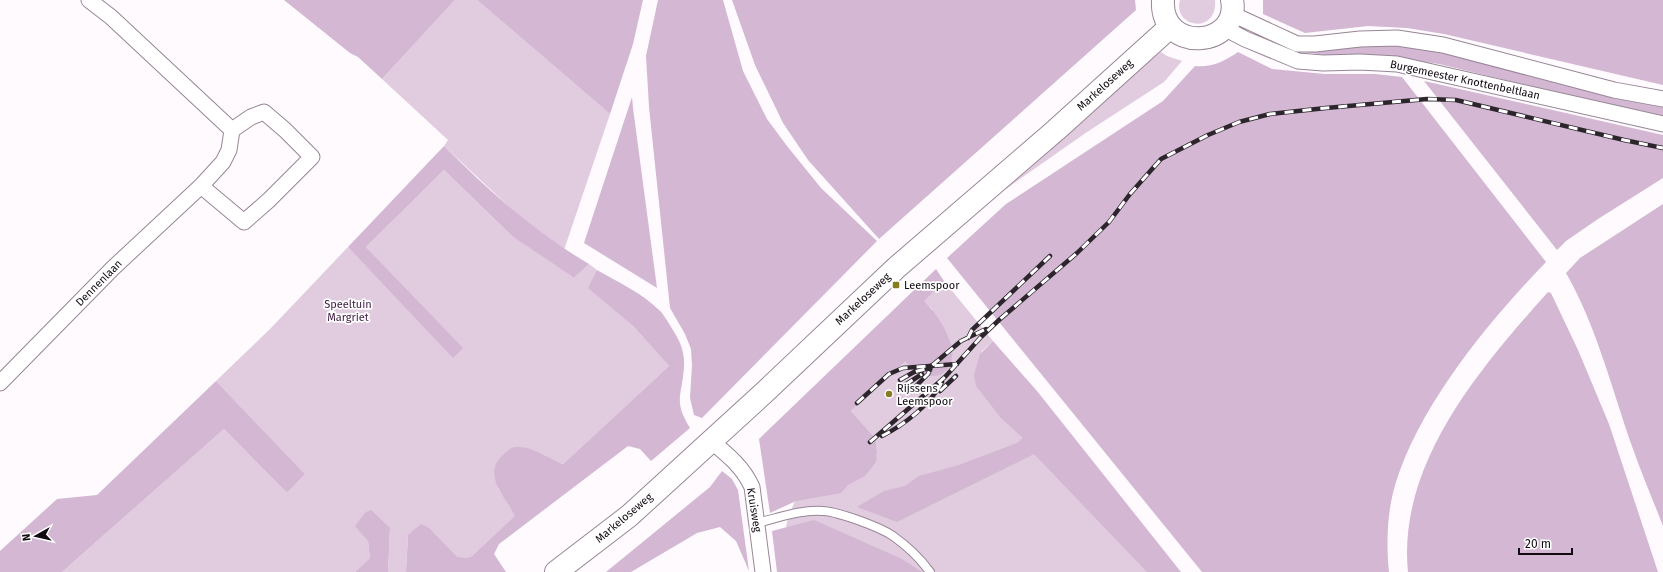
<svg xmlns="http://www.w3.org/2000/svg" width="1663" height="572" font-family="'Fira Sans',sans-serif">
  <style>
    .green { fill: #e0cbdf }
    .forest { fill: #d3b7d3 }
    .lines { fill: none; stroke-linecap: round; stroke-linejoin: round }
    .service-casing { stroke: #988697; stroke-width: 10 }
    .minor-casing { stroke: #988697; stroke-width: 17 }
    .secondary-casing { stroke: #988697; stroke-width: 24 }
    .service { stroke: #fff; stroke-width: 8 }
    .minor { stroke: #fff; stroke-width: 15 }
    .secondary { stroke: #fff; stroke-width: 22 }
    .rail-casing { stroke: #2c262c; stroke-width: 4.5 }
    .rail { stroke: #fff; stroke-width: 3; stroke-dasharray: 9; stroke-linecap: butt }
    .poi-dot { fill: #867c22; stroke: #fff; stroke-width: 1.5 }
    .labels { text-anchor: middle; dominant-baseline: central; stroke-width: 3.5; stroke-linejoin: round; paint-order: stroke }
    .street-label { font-size: 11px; fill: #110a11; stroke: #fff }
    .poi-label { font-size: 11px; fill: #110a11; stroke: #fff; text-anchor: start }
    .park-label { font-size: 11px; fill: #3f1b40; stroke: #fff }
  </style>
  <rect width="100%" height="100%" fill="#fefafe"/>
  <path class="green" d="M 455,0 L 477,0 L 610,114 L 564,250 L 519,216 L 444,146 L 448,140 L 382,79 Z
    M 1180,0 L 1215,0 C 1218,35 1172,28 1180,0 Z
    M 1161,52 L 1167,56 L 1182,61 L 1164,82 L 1087,132 L 1003,191 L 1134,72 Z
    M 444,170 L 513,237 L 574,278 L 589,264 L 597,270 L 589,288 L 633,326 L 669,366 L 563,464 L 521,447 L 498,488 L 516,516 L 472,556 L 466,558 L 457,558 L 448,549 L 408,535 L 406,572 L 388,572 L 390,528 L 368,541 L 370,558 L 355,572 L 62,572 L 224,429 L 287,493 L 305,474 L 216,381 L 271,328 L 348,247 L 416,317 L 463,349 L 366,247 Z
    M 944,281 L 993,341 L 982,351 L 977,366 L 1158,572 L 823,572 L 786,527 L 788,518 L 799,491 L 877,456 L 876,439 L 851,411 L 905,362 C 918,372 931,380 946,371 L 932,309 L 923,301 Z"/>
  <path class="forest" d="M 284,0 L 455,0 L 382,79 L 358,57 L 350,53 Z
    M 477,0 L 643,0 L 633,44 L 610,114 Z
    M 658,0 L 723,0 L 743,71 L 767,119 L 787,146 L 821,188 L 877,241 L 702,418 L 694,415 L 690,398 L 692,365 L 691,349 L 685,334 L 670,308 L 649,107 L 646,56 Z
    M 732,0 L 1135,0 L 1136,10 L 879,239 L 808,160 L 783,123 L 755,65 Z
    M 1263,0 L 1663,0 L 1663,85 L 1444,34 L 1407,28 L 1368,26 L 1305,33 L 1263,14 Z
    M 1406,45 L 1441,50 L 1663,103 L 1663,118 L 1439,64 L 1376,55 L 1326,55 L 1296,51 L 1337,47 Z
    M 1238,52 L 1272,69 L 1325,74 L 1375,74 L 1402,77 L 1546,262 C 1489,321 1421,403 1396,482 C 1387,511 1386,542 1389,572 L 1202,572 L 947,258 L 1006,204 L 1163,101 L 1195,66 C 1211,68 1225,61 1238,52 Z
    M 1424,81 L 1663,135 L 1663,178 L 1598,219 L 1566,241 L 1557,250 Z
    M 632,97 L 633,108 L 657,288 L 584,243 Z
    M 444,146 C 489,191 533,231 589,264 L 574,278 L 513,237 L 444,170 L 366,247 L 463,348 L 453,358 L 348,247 Z
    M 1663,204 L 1663,526 C 1653,500 1642,475 1633,449 C 1612,390 1597,327 1566,273 L 1580,258 Z
    M 936,269 L 944,281 L 924,301 C 936,313 946,328 951,345 C 956,365 944,382 923,374 C 916,371 911,366 905,362 L 851,411 L 876,439 L 877,453 L 876,462 L 865,476 L 848,485 L 841,493 L 796,501 L 770,513 L 759,439 Z
    M 597,270 C 618,282 642,293 659,310 C 663,313 665,318 668,322 C 678,338 685,348 684,367 C 682,396 673,401 690,428 L 651,461 L 640,449 L 628,446 L 499,544 L 494,554 L 506,572 L 406,572 L 408,535 L 421,524 L 429,528 L 457,557 L 466,558 L 472,556 L 515,516 C 506,497 482,476 502,456 C 507,451 512,446 520,447 C 531,447 552,460 563,464 L 669,366 L 633,326 L 588,288 Z
    M 1548,292 L 1551,293 L 1578,350 L 1609,424 L 1658,572 L 1408,572 C 1397,464 1481,367 1548,292 Z
    M 993,341 L 1037,391 L 1181,572 L 1147,572 L 1034,454 L 897,522 L 857,507 L 884,491 L 905,486 L 919,476 L 959,465 L 1017,443 L 1023,438 L 1001,418 L 976,386 L 974,375 L 980,354 Z
    M 216,381 L 305,474 L 287,493 L 224,429 L 62,572 L 0,572 L 0,551 L 57,499 L 97,495 Z
    M 722,471 L 732,479 L 738,490 L 749,571 L 736,541 L 720,527 L 697,533 L 631,572 L 606,572 L 710,487 Z
    M 371,510 L 390,528 L 388,572 L 355,572 L 370,558 L 368,541 L 355,526 L 366,512 Z
    M 814,520 L 902,559 L 922,572 L 777,572 L 772,531 Z"/>
  <g class="lines">
    <g class="service-casing">
      <path id="service" d="M 757,523 C 778,518 802,509 823,511 C 839,512 880,527 893,536 C 907,546 920,558 930,572"/>
    </g>
    <g class="minor-casing">
      <path id="minor" d="M 89,0 L 111,17 L 232,130
        M 1232,14 L 1297,44 L 1315,44 L 1360,39 L 1397,38 L 1443,45 L 1614,90 L 1663,99
        M 1224,28 L 1245,39 L 1298,61 L 1323,63 L 1360,62 L 1397,64 L 1663,124
        M 0,383 L 113,268 L 201,186 L 223,162 L 229,150 L 232,130 L 251,117 L 264,112 L 285,130 L 312,157 L 269,200 L 244,222 L 201,186
        M 711,441 C 728,455 743,467 752,487 L 763,572"/>
    </g>
    <g class="secondary-casing">
      <path id="secondary" d="M 1163,0 C 1160,55 1241,47 1232,0
        M 556,572 L 629,516 L 767,390 L 896,268 L 1056,130 L 1170,27"/>
    </g>
    <use href="#service" class="service"/>
    <use href="#minor" class="minor"/>
    <use href="#secondary" class="secondary"/>
    <g class="rail-casing">
      <path id="rail" d="M 968,338 L 972,330 L 1050,256
        M 900,380 L 914,372 L 929,368 L 961,341 L 986,329
        M 905,385 L 922,374
        M 911,391 L 928,374 L 932,365
        M 940,391 L 956,376
        M 857,403 L 889,374 L 903,368 L 957,364
        M 882,436 C 904,425 931,404 942,382
        M 870,442 L 945,377 L 981,337 L 999,320 L 1077,253 L 1109,222 L 1130,194 L 1161,159 L 1208,135 L 1239,122 L 1270,114 L 1326,108 L 1427,99 L 1456,100 L 1624,140 L 1663,148"/>
    </g>
    <use href="#rail" class="rail"/>
  </g>
  <g class="poi-dot">
    <rect x="892" y="281" width="8" height="8" rx="2"/>
    <circle cx="889" cy="394" r="4"/>
  </g>
  <g class="labels">
    <g class="street-label">
      <text transform="translate(1465 80) rotate(12)">Burgemeester Knottenbeltlaan</text>
      <text transform="translate(1105 85) rotate(-42)">Markeloseweg</text>
      <text transform="translate(99 283) rotate(-45)">Dennenlaan</text>
      <text transform="translate(863 299) rotate(-43)">Markeloseweg</text>
      <text transform="translate(754 510) rotate(81)">Kruisweg</text>
      <text transform="translate(624 518) rotate(-40)">Markeloseweg</text>
    </g>
    <g class="poi-label">
      <text x="904" y="285">Leemspoor</text>
      <text x="897" y="388">Rijssens<tspan x="897" dy="13">Leemspoor</tspan></text>
    </g>
    <g class="park-label">
      <text x="348" y="304">Speeltuin<tspan x="348" dy="13">Margriet</tspan></text>
    </g>
  </g>
  <g transform="translate(36 536) rotate(262)" stroke="#ffffff" stroke-width="3" paint-order="stroke">
  <path d="M0-3L7 15L0 10L-7 15Z" fill="#110a11"/>
  <text y="-6" font-size="11" font-weight="bold" text-anchor="middle" fill="#110a11">N</text>
  </g>
  <path d="M1519 548v6h53v-6" fill="none" stroke="#110a11" stroke-width="2"/>
  <text x="1525" y="548" font-size="12" fill="#110a11" stroke="#ffffff" stroke-width="3" paint-order="stroke">20 m</text>
</svg>
